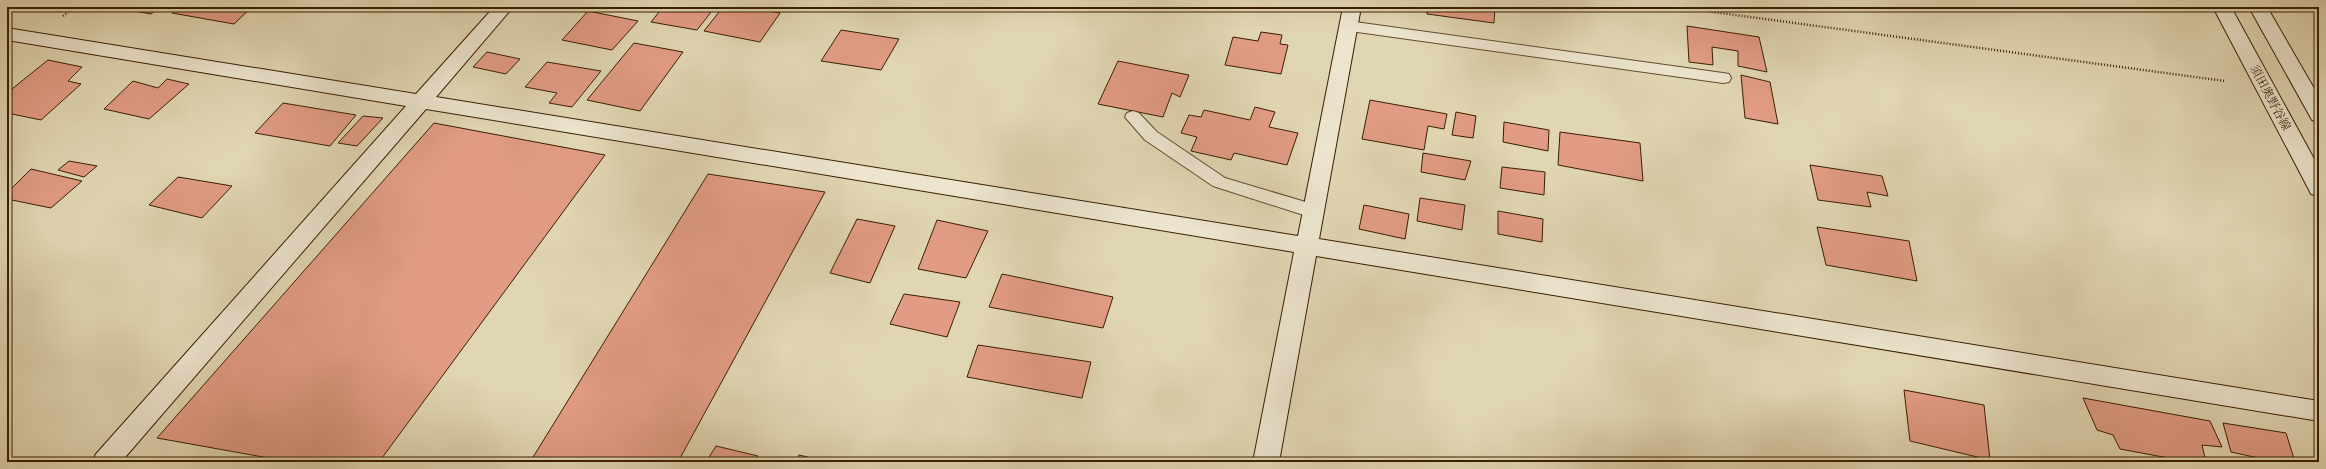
<svg xmlns="http://www.w3.org/2000/svg" width="2326" height="469" font-family="'IM FELL Double Pica','Noto Serif JP',serif">
  <style>
    .building { fill: #e29c85; stroke: #391e00 }
    .lines { fill: none; stroke-linecap: round; stroke-linejoin: round }
    .lane-casing { stroke: #634c2d; stroke-width: 2 }
    .secondary-casing { stroke: #391e00; stroke-width: 2 }
    .path { stroke: #391e00; stroke-width: 2.5; stroke-dasharray: 1 2; stroke-linecap: butt }
    .lane { fill: #ece4ce; fill-rule: evenodd }
    .secondary { fill: #ece4ce; fill-rule: evenodd }
    .labels { text-anchor: middle; dominant-baseline: central; stroke-width: 3; stroke-linejoin: round; paint-order: stroke }
    .street-label { font-size: 12px; fill: #391e00; stroke: #ece4ce }
  </style>
  <rect width="100%" height="100%" fill="#e1d6b3"/>
  <filter id="stains"><feTurbulence type="fractalNoise" baseFrequency=".005" numOctaves="4"/><feColorMatrix values="0 0 0 0 .2 0 0 0 0 .09 0 0 0 0 .02 0 0 0 .5 -.17"/></filter>
  <radialGradient id="worn" r=".72"><stop offset=".6" stop-color="#630" stop-opacity="0"/><stop offset="1" stop-color="#630" stop-opacity=".3"/></radialGradient>
  <path class="building" d="M 114,7 L 159,7 L 151,14 Z
    M 178,7 L 252,7 L 234,24 L 172,13 Z
    M 663,7 L 715,7 L 697,30 L 651,22 Z
    M 723,7 L 748,7 L 780,13 L 760,42 L 704,31 Z
    M 1428,7 L 1495,7 L 1494,23 L 1427,14 Z
    M 588,11 L 638,21 L 612,50 L 562,40 Z
    M 1687,26 L 1759,37 L 1767,72 L 1738,66 L 1738,51 L 1712,47 L 1713,65 L 1689,62 Z
    M 841,30 L 899,39 L 881,70 L 821,61 Z
    M 1261,32 L 1282,35 L 1280,44 L 1288,45 L 1281,74 L 1225,65 L 1233,37 L 1258,41 Z
    M 634,43 L 683,52 L 640,111 L 587,100 Z
    M 487,52 L 520,59 L 506,74 L 473,67 Z
    M 48,60 L 82,67 L 68,81 L 81,84 L 41,120 L 7,113 L 7,93 Z
    M 1118,61 L 1189,75 L 1180,97 L 1172,93 L 1163,117 L 1098,104 Z
    M 547,62 L 601,71 L 572,107 L 549,103 L 557,93 L 525,87 Z
    M 1741,75 L 1770,82 L 1778,124 L 1745,118 Z
    M 167,79 L 189,84 L 149,119 L 104,109 L 133,81 L 158,88 Z
    M 1370,100 L 1447,114 L 1444,129 L 1428,126 L 1424,150 L 1362,139 Z
    M 283,103 L 356,115 L 330,146 L 255,133 Z
    M 1255,107 L 1275,112 L 1269,127 L 1298,133 L 1287,165 L 1234,153 L 1231,160 L 1191,151 L 1197,137 L 1181,133 L 1189,115 L 1201,117 L 1204,110 L 1250,120 Z
    M 1456,112 L 1476,116 L 1473,138 L 1452,135 Z
    M 363,116 L 383,118 L 357,146 L 338,143 Z
    M 1504,122 L 1549,130 L 1548,151 L 1503,142 Z
    M 434,123 L 605,155 L 379,462 L 291,462 L 157,438 Z
    M 1560,132 L 1640,143 L 1643,181 L 1558,165 Z
    M 1423,153 L 1471,161 L 1465,180 L 1421,172 Z
    M 69,161 L 97,166 L 84,177 L 58,170 Z
    M 1810,165 L 1882,176 L 1888,196 L 1867,192 L 1871,207 L 1818,200 Z
    M 1502,167 L 1545,172 L 1544,195 L 1500,188 Z
    M 31,169 L 82,181 L 51,208 L 7,199 L 7,193 Z
    M 708,174 L 825,192 L 678,462 L 530,462 Z
    M 178,177 L 232,186 L 202,218 L 149,205 Z
    M 1420,198 L 1465,205 L 1462,230 L 1417,221 Z
    M 1364,205 L 1409,214 L 1405,239 L 1359,229 Z
    M 1498,211 L 1543,219 L 1542,242 L 1498,234 Z
    M 857,219 L 895,226 L 870,283 L 830,273 Z
    M 937,220 L 988,231 L 966,278 L 918,269 Z
    M 1817,227 L 1909,241 L 1917,281 L 1826,265 Z
    M 1002,274 L 1113,297 L 1103,328 L 989,307 Z
    M 904,294 L 960,302 L 947,337 L 890,324 Z
    M 978,345 L 1091,362 L 1082,398 L 967,377 Z
    M 1904,390 L 1984,405 L 1990,460 L 1910,441 Z
    M 2083,398 L 2210,421 L 2222,447 L 2202,445 L 2206,462 L 2190,462 L 2120,449 L 2113,435 L 2097,430 Z
    M 2223,423 L 2286,433 L 2295,462 L 2277,462 L 2231,452 Z
    M 716,446 L 758,456 L 755,462 L 706,462 Z
    M 799,455 L 829,462 L 796,462 Z"/>
  <g class="lines">
    <g class="lane-casing">
      <path id="lane" d="M 1348,21 L 1723,73 L 1729,74 L 1731,78 L 1729,82 L 1723,83 L 1343,30 L 1340,26 L 1343,22 Z
        M 1133,111 L 1139,113 L 1157,132 L 1225,178 L 1319,206 L 1322,211 L 1319,216 L 1313,218 L 1213,186 L 1145,140 L 1125,117 L 1127,113 Z"/>
    </g>
    <g class="secondary-casing">
      <path id="secondary" d="M 494,7 L 513,7 L 436,97 L 1298,236 L 1343,7 L 1361,7 L 1319,239 L 2319,401 L 2319,421 L 1316,256 L 1279,462 L 1253,462 L 1294,252 L 426,109 L 121,462 L 92,462 L 96,454 L 406,106 L 7,40 L 7,28 L 416,94 Z
        M 2213,7 L 2231,7 L 2319,168 L 2319,196 L 2311,194 L 2308,188 Z
        M 2249,7 L 2267,7 L 2319,97 L 2319,122 L 2312,120 Z"/>
    </g>
    <path class="path" d="M 1676,7 L 2225,81
      M 63,16 L 74,7"/>
    <use href="#lane" class="lane"/>
    <use href="#secondary" class="secondary"/>
  </g>
  <g class="labels">
    <g class="street-label">
      <text transform="translate(2270 98) rotate(62)">須田奥野谷線</text>
    </g>
  </g>
  <rect width="2326" height="469" fill="none" stroke="#e1d6b3" stroke-width="24"/>
  <rect x="8" y="8" width="2310" height="453" fill="none" stroke="#391e00" stroke-width="2"/>
  <rect x="12" y="12" width="2302" height="445" fill="none" stroke="#391e00"/>
  <rect width="100%" height="100%" filter="url(#stains)"/>
  <rect width="100%" height="100%" fill="url(#worn)"/>
</svg>
